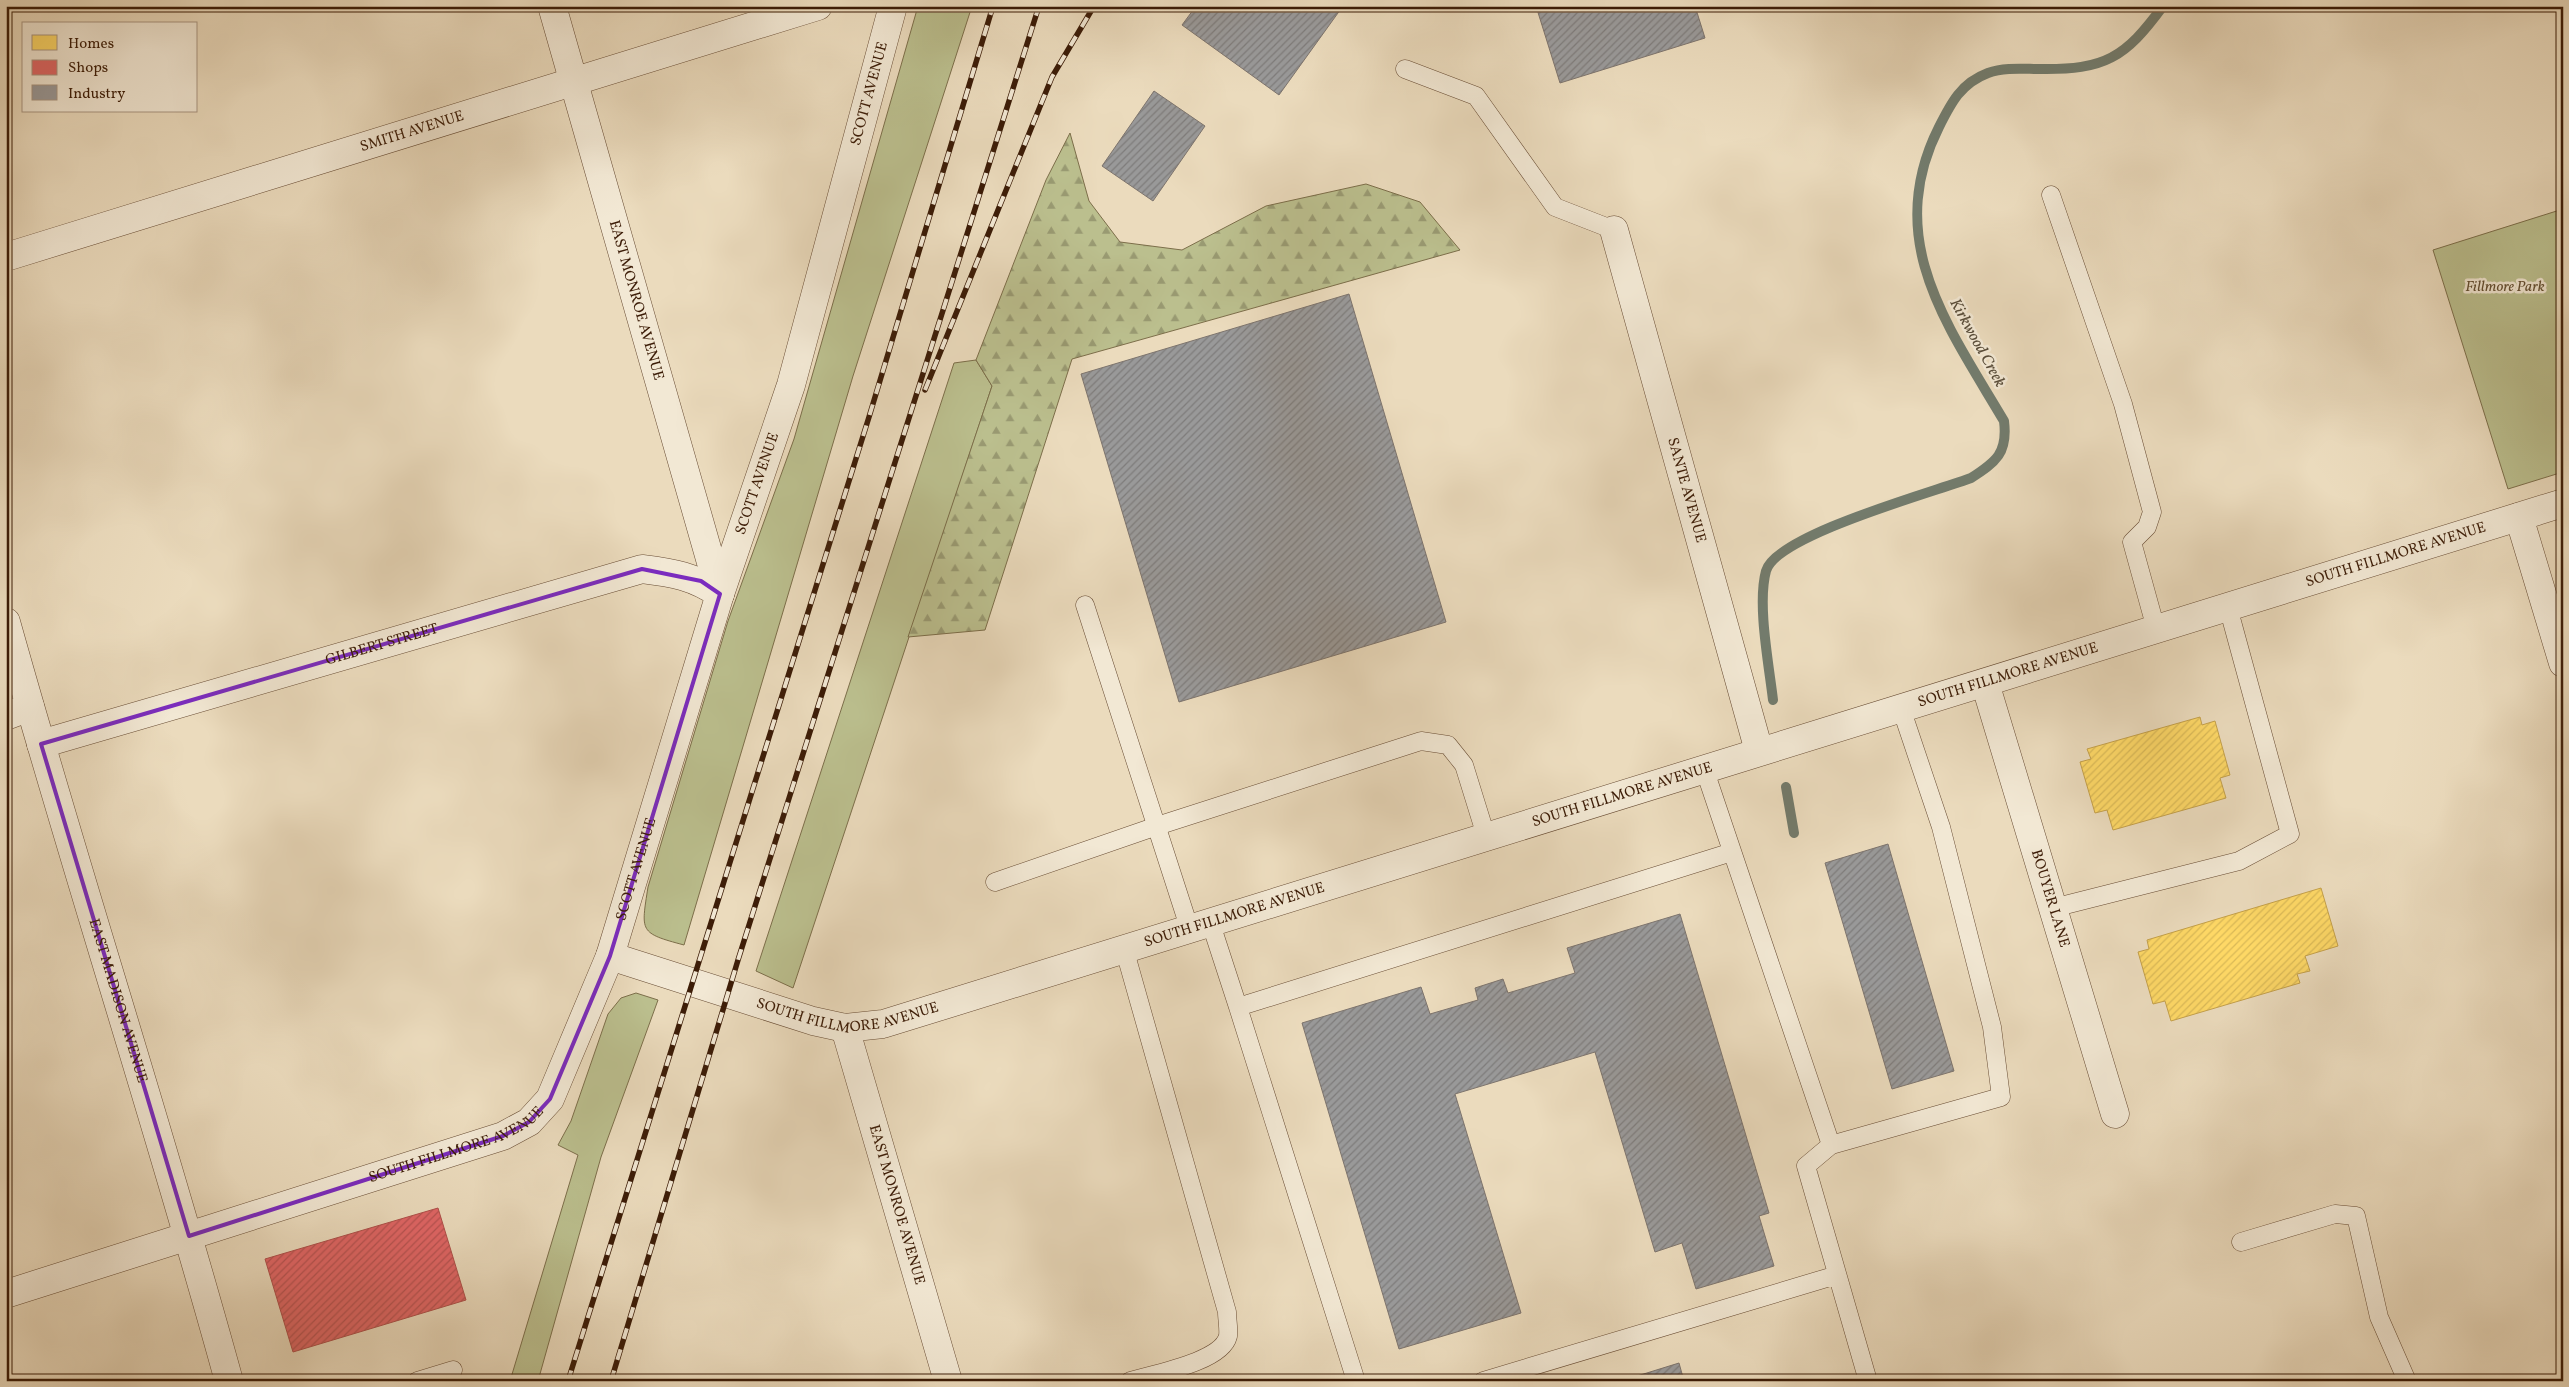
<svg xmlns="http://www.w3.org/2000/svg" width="2569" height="1387" font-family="Vollkorn,serif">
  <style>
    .green { fill: #bbbf8e; stroke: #7c6e4a }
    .forest { fill: url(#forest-firs); stroke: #7c6e4a }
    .homes { fill: url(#homes-hatch); stroke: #c4a04a }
    .shops { fill: url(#shops-hatch); stroke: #af504a }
    .industry { fill: url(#industry-hatch); stroke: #7d746d }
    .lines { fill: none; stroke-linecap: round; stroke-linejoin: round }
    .stream { stroke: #737b6c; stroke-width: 10 }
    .lane-casing { stroke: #684c34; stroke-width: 19 }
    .street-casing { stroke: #684c34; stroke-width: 29 }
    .lane { stroke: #f2e8d4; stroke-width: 18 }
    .street { stroke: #f2e8d4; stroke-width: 28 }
    .rail-casing { stroke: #3c1c07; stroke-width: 5.5 }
    .rail { stroke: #f2e8d4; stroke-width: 4; stroke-dasharray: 11; stroke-linecap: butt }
    .marked { fill: none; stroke: #7b2cbf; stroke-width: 4; stroke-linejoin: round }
    .labels { text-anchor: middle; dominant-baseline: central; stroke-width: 5; stroke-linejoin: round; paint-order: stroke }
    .street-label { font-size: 15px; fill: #3c1c07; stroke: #f2e8d4 }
    .park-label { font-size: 15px; font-style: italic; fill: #624d30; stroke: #f2e8d4 }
    .water-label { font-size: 16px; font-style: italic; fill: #584c39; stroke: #f2e8d4 }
  </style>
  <defs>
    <pattern id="forest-firs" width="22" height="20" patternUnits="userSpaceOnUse" patternTransform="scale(1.25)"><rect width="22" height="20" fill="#bbbf8e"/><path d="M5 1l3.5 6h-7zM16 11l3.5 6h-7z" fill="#999a72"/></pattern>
    <pattern id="homes-hatch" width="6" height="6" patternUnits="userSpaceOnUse" patternTransform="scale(1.25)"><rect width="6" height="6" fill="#ffd966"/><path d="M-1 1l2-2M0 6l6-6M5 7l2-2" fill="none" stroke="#dbba57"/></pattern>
    <pattern id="shops-hatch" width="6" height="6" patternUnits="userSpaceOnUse" patternTransform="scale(1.25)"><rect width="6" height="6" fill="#e06666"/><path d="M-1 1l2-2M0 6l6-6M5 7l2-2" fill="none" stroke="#b75352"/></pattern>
    <pattern id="industry-hatch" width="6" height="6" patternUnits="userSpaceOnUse" patternTransform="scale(1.25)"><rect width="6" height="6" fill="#999"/><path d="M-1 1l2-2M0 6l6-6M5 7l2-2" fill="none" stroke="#7e7c7b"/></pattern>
  </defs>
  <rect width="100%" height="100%" fill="#ebdbbd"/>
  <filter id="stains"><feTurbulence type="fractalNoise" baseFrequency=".004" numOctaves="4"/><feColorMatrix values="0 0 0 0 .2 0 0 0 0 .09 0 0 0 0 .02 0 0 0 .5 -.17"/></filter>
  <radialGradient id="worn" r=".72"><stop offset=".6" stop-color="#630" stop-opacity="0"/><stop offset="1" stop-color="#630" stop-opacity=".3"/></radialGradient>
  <path class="green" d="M 918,6 L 972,6 L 853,376 L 684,945 C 639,933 641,932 648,887 L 728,621 L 794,439 Z
    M 2563,209 L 2563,472 L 2508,489 L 2433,250 Z
    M 976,360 L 992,386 L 793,988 L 756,971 L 954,363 Z
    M 636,993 L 658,1000 L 601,1157 L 538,1381 L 510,1381 L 578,1155 L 558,1145 L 571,1121 L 608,1014 L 621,998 Z"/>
  <path class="forest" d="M 1070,133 L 1089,201 L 1120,242 L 1182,250 L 1266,206 L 1366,184 L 1420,202 L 1460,250 L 1072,359 L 985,630 L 908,637 L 992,386 L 976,360 L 1046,180 Z"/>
  <path class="homes" d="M 2200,717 L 2202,725 L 2215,721 L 2230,775 L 2220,778 L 2226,798 L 2113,830 L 2107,810 L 2095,813 L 2080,762 L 2091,759 L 2087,749 Z
    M 2321,888 L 2338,946 L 2305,956 L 2310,971 L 2297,974 L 2300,983 L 2171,1021 L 2165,1001 L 2153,1004 L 2138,952 L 2149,949 L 2147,940 Z"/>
  <path class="shops" d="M 438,1208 L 466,1300 L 293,1352 L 265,1259 Z"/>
  <path class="industry" d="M 1196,6 L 1343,6 L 1279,95 L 1182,25 Z
    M 1536,6 L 1695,6 L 1705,38 L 1560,83 Z
    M 1154,91 L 1205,126 L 1153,201 L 1102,166 Z
    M 1349,294 L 1446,622 L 1179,702 L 1081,374 Z
    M 1888,844 L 1954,1071 L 1892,1089 L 1825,863 Z
    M 1680,914 L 1769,1213 L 1759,1216 L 1774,1266 L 1696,1289 L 1682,1243 L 1655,1252 L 1595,1052 L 1455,1094 L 1521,1313 L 1399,1349 L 1302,1023 L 1421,987 L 1430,1014 L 1478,1000 L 1475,988 L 1503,979 L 1508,993 L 1575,973 L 1567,948 Z
    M 1679,1363 L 1684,1381 L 1621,1381 Z"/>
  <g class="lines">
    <path class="stream" d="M 1773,700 C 1769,665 1757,604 1766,571 C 1776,535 1934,492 1971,478 C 1996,462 2008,453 2004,421 C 1948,326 1882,240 1939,127 C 1951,103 1961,83 1988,73 C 2005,67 2023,69 2040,69 C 2105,70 2125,58 2163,6
      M 1786,787 L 1794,833"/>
    <g class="lane-casing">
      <path id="lane" d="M 1405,69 L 1476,96 L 1555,207 L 1614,230
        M 2051,195 L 2123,404 L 2152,512 L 2147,527 L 2132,542 L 2156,629
        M 1085,605 L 1189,927
        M 1704,768 L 1831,1145 L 2001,1097 L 1992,1027 L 1941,827 L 1901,708
        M 995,882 L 1157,826 L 1421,741 L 1448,745 L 1464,765 L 1486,836
        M 2053,908 L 2239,861 L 2290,834 L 2228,607
        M 1210,921 L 1238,1007 L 1732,852
        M 1124,948 L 1227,1312 C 1227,1319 1229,1329 1228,1336 C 1222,1362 1153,1374 1130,1381
        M 1238,1007 L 1356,1381
        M 1831,1145 L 1806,1166 L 1868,1381
        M 2241,1242 L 2335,1214 L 2356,1216 L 2379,1317 L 2407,1381
        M 417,1381 L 453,1370
        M 1483,1381 L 1837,1275"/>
    </g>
    <g class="street-casing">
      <g id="street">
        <path id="s1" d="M 552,6 L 720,594"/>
        <path id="s2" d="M 1614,230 L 1759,751"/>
        <path id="s3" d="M 6,257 L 818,6"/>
        <path d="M 2519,517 L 2563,663"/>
        <path id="s4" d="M 6,622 C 77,876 159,1126 229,1381"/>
        <path id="s5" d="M 1985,683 L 2115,1114"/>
        <path d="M 6,716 L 30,707"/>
        <path id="s6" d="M 41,744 L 642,569 C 674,573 693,576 720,594"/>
        <path id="s7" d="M 610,956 L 813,1021 L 845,1028 L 883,1024 L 2563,503"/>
        <path id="s8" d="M 845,1028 L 948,1381"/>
        <path id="s9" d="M 6,1294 L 503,1136 L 529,1122 L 550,1099 L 610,956 L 720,594 L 791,385 L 893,6"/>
      </g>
    </g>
    <use href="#lane" class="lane"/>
    <use href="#street" class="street"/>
    <g class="rail-casing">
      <path id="rail" d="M 925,390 L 1052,77 L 1094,6
        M 568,1381 L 869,417 L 993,6
        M 611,1381 L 738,960 L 1039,6"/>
    </g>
    <use href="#rail" class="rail"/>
  </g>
  <path class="marked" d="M 642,569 L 701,581 L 720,594 L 610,956 L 550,1099 L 529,1122 L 503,1136 L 189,1236 L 41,744 Z"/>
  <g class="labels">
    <g class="street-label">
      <text stroke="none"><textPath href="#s9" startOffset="1638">SCOTT AVENUE</textPath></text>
      <text stroke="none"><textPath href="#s3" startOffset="425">SMITH AVENUE</textPath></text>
      <text stroke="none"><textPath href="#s1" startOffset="306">EAST MONROE AVENUE</textPath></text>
      <text stroke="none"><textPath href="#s9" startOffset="1232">SCOTT AVENUE</textPath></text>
      <text stroke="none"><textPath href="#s2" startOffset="270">SANTE AVENUE</textPath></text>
      <text stroke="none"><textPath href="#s7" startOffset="1868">SOUTH FILLMORE AVENUE</textPath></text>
      <text stroke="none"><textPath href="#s6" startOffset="355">GILBERT STREET</textPath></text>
      <text stroke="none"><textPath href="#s7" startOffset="1462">SOUTH FILLMORE AVENUE</textPath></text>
      <text stroke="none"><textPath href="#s7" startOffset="1058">SOUTH FILLMORE AVENUE</textPath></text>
      <text stroke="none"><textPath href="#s9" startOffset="828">SCOTT AVENUE</textPath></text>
      <text stroke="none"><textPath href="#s5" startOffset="225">BOUYER LANE</textPath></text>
      <text stroke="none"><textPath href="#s7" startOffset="652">SOUTH FILLMORE AVENUE</textPath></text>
      <text stroke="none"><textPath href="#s4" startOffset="395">EAST MADISON AVENUE</textPath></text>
      <text stroke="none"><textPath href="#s7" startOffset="248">SOUTH FILLMORE AVENUE</textPath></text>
      <text stroke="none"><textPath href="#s9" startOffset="475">SOUTH FILLMORE AVENUE</textPath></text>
      <text stroke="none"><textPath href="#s8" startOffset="184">EAST MONROE AVENUE</textPath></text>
    </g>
    <g class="park-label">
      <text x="2505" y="287">Fillmore Park</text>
    </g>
    <g class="water-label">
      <text transform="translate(1977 343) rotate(61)">Kirkwood Creek</text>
    </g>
  </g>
  <rect width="2569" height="1387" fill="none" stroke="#ebdbbd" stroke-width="25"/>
  <rect x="8" y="8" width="2554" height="1372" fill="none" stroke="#3c1c07" stroke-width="2.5"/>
  <rect x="12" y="12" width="2544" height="1362" fill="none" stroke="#3c1c07"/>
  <rect x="22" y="22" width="175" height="90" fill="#f2e8d4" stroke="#a99682"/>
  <rect x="32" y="35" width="25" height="15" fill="#ffd966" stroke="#a99682"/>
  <text x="68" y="48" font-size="15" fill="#3c1c07">Homes</text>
  <rect x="32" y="60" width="25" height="15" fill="#e06666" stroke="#a99682"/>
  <text x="68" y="72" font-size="15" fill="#3c1c07">Shops</text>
  <rect x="32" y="85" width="25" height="15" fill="#999999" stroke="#a99682"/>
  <text x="68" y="98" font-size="15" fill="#3c1c07">Industry</text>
  <rect width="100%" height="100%" filter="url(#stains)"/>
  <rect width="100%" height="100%" fill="url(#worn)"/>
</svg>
